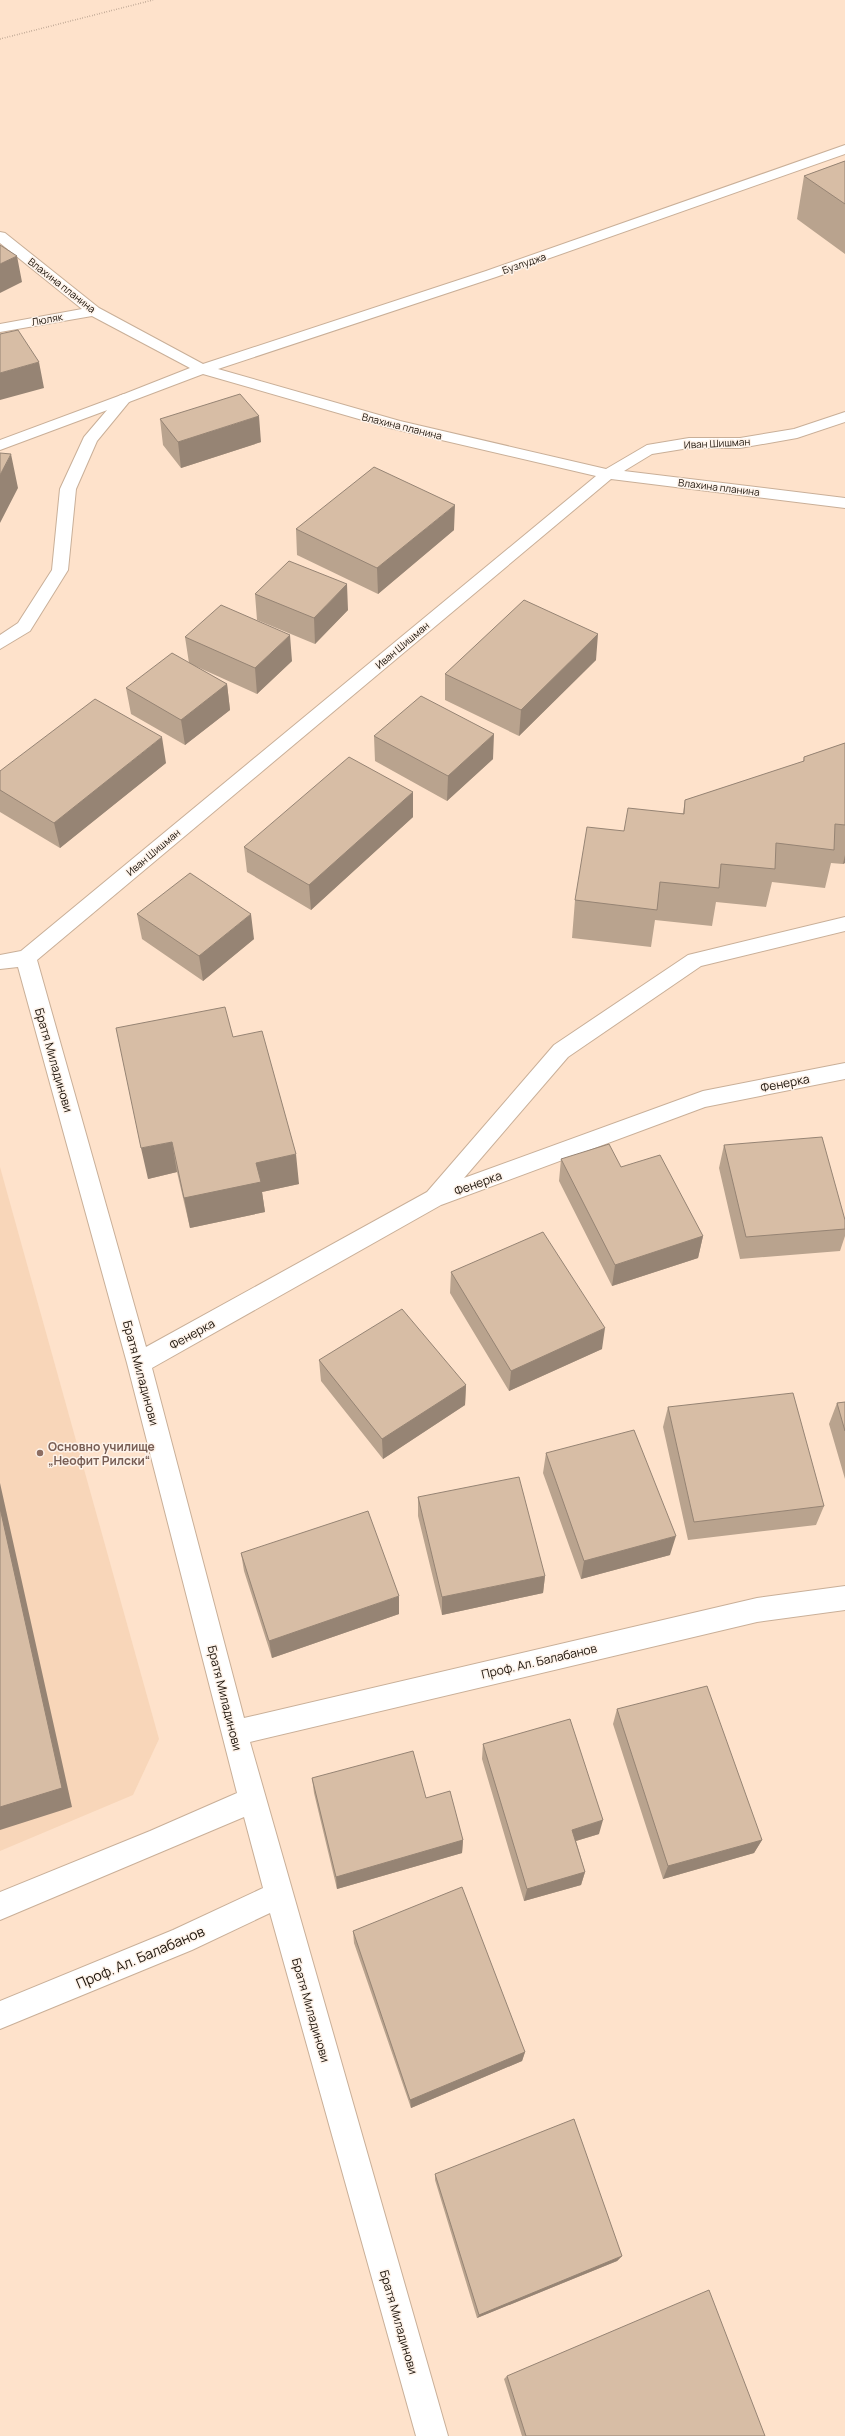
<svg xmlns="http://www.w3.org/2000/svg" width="845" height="2436" font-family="Manrope,sans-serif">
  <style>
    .built { fill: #f8d6b9 }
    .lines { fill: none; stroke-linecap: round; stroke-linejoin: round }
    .service-casing { stroke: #c9af98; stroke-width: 2 }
    .minor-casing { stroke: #c9af98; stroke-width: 2 }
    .path { stroke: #958171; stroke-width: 1.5; stroke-dasharray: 0.5 2; stroke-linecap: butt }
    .service { fill: #fff; fill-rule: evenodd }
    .minor { fill: #fff; fill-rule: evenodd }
    .wall { fill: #b9a38e }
    .shaded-wall { fill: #968474 }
    .building { fill: #d7bda5; stroke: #968474 }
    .education-dot { fill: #8d6e63; stroke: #fef3ea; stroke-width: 1.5 }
    .labels { text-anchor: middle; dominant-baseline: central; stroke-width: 3; stroke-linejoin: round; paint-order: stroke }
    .far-street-label { font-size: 10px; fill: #1b1209; stroke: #fef3ea }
    .street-label { font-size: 12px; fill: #1b1209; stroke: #fef3ea }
    .education-label { font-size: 12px; font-weight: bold; fill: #785e54; stroke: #fef3ea; text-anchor: start }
    .near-street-label { font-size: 14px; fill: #1b1209; stroke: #fef3ea }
  </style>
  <rect width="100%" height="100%" fill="#fee2cb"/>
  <path class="built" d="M 0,1167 L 159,1739 L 133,1795 L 0,1851 Z"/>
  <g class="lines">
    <g class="service-casing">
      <path id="service" d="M 124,394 L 129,396 L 132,399 L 129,402 L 0,450 L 0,440 Z"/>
    </g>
    <g class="minor-casing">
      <path id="minor" d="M 845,145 L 845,154 L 496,277 L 218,369 L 400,421 L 606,469 L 647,445 L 689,438 L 740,438 L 794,429 L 845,412 L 845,422 L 797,438 L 740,448 L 689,448 L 652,454 L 624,471 L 845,498 L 845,508 L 611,479 L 37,960 L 146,1347 L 427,1192 L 554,1045 L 688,955 L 845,917 L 845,931 L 701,966 L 568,1057 L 464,1178 L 703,1091 L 845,1063 L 845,1079 L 705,1107 L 441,1205 L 152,1368 L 244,1718 L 757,1598 L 845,1586 L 845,1610 L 757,1622 L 250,1742 L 448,2436 L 416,2436 L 270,1913 L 192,1950 L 0,2029 L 0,2001 L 173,1930 L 263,1888 L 244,1817 L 0,1920 L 0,1892 L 150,1831 L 237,1793 L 127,1363 L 18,967 L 0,969 L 0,955 L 21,951 L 596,476 L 390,428 L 203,374 L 129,402 L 97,441 L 76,489 L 68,570 L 30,631 L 0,649 L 0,635 L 18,623 L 52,570 L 60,489 L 84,437 L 119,396 L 190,368 L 92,316 L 0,332 L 0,324 L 82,309 L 0,243 L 0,232 L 5,233 L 99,308 L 203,364 L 486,271 Z"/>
    </g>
    <path class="path" d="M 0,39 L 153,0"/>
    <use href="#service" class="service"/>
    <use href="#minor" class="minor"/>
  </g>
  <path class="wall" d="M 845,161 L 845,254 L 797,219 L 804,176 Z
    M 160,419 L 261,442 L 181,468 L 163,445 Z
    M 296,529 L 454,530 L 378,594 L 297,555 Z
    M 255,594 L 348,610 L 315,644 L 257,620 Z
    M 185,637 L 292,661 L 257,694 L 193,665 L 227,684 L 230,710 L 185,745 L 131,714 L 126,688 L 189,663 Z
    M 596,660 L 519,736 L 445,700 L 445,674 Z
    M 374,736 L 493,759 L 447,801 L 375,761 Z
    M 845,743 L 845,863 L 843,864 L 831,863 L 825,888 L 772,882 L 766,907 L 716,902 L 712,926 L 655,920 L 651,947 L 572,938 L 575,900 L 624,831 L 683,813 L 685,800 L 803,762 L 804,757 Z
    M 166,763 L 60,848 L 0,812 L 0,771 Z
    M 413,792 L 413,817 L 311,910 L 247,872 L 244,847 Z
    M 137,914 L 254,939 L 203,981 L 142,939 Z
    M 233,1037 L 299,1184 L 262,1192 L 265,1212 L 190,1228 L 177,1172 L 148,1179 Z
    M 724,1145 L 845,1220 L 845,1236 L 840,1251 L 740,1259 L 719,1168 Z
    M 561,1159 L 621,1167 L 703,1236 L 698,1258 L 612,1286 L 559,1181 Z
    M 451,1272 L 602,1349 L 509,1391 L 450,1293 Z
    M 319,1360 L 466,1385 L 465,1405 L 383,1459 L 321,1381 Z
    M 845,1402 L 845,1479 L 829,1424 L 837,1403 Z
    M 668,1407 L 824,1506 L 816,1525 L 688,1540 L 663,1427 Z
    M 546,1453 L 670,1555 L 581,1579 L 543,1473 Z
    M 418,1497 L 545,1576 L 543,1593 L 442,1615 L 418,1516 Z
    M 241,1553 L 399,1614 L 272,1658 L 244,1571 Z
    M 617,1709 L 762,1840 L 754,1853 L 663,1879 L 613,1724 Z
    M 483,1744 L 599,1834 L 576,1841 L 585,1872 L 581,1885 L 524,1901 L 482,1759 Z
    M 312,1778 L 426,1798 L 463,1840 L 462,1853 L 337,1889 L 314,1793 Z
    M 353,1931 L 525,2052 L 522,2061 L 411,2108 L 354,1943 Z
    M 435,2174 L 622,2256 L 617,2261 L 477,2318 L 435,2180 Z
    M 507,2376 L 765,2436 L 522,2436 L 504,2379 Z"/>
  <path class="shaded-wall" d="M 17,256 L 22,282 L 0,293 L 0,264 Z
    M 39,362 L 44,388 L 0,400 L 0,373 Z
    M 259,416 L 261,442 L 181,468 L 178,442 Z
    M 11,454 L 18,488 L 0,523 L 0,475 Z
    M 455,505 L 454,530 L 378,594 L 377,568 Z
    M 347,584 L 348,610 L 315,644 L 314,618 Z
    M 598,634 L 596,660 L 519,736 L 521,710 Z
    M 290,635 L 292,661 L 257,694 L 255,668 Z
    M 227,684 L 230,710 L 185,745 L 181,720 Z
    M 494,734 L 493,759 L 447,801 L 448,776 Z
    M 162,737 L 166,763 L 60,848 L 54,823 Z
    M 413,792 L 413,817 L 311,910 L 309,885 Z
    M 845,855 L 845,863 L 843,864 Z
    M 251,914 L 254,939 L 203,981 L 199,956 Z
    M 172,1142 L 177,1172 L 148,1179 L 141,1148 Z
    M 296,1154 L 299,1184 L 262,1192 L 265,1212 L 190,1228 L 184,1198 L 256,1163 Z
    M 703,1236 L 698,1258 L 612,1286 L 615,1265 Z
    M 605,1328 L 602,1349 L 509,1391 L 511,1371 Z
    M 466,1385 L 465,1405 L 383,1459 L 382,1439 Z
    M 0,1483 L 72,1807 L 0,1830 Z
    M 676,1536 L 670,1555 L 581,1579 L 584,1561 Z
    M 545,1576 L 543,1593 L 442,1615 L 442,1597 Z
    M 399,1596 L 399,1614 L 272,1658 L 269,1641 Z
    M 603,1820 L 599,1834 L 569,1843 L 572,1830 Z
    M 463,1840 L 462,1853 L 337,1889 L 336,1877 Z
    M 762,1840 L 754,1853 L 663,1879 L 668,1866 Z
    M 585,1872 L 581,1885 L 524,1901 L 527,1889 Z
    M 525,2052 L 522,2061 L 411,2108 L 410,2100 Z
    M 622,2256 L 617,2261 L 477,2318 L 479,2315 Z"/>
  <path class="building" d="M 845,161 L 845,204 L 804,176 Z
    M 0,245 L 17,256 L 0,264 Z
    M 18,330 L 39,362 L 0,373 L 0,334 Z
    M 240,394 L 259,416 L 178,442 L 160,419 Z
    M 0,453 L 11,454 L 0,475 Z
    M 374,467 L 455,505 L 377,568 L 296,529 Z
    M 289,561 L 347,584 L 314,618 L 255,594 Z
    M 524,600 L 598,634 L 521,710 L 445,674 Z
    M 221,605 L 290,635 L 255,668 L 185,637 Z
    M 172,653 L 227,684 L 181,720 L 126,688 Z
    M 421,696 L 494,734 L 448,776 L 374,736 Z
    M 95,699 L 162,737 L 54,823 L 0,790 L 0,771 Z
    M 845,743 L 845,825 L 835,824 L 834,850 L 776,843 L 775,869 L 721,864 L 719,888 L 660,882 L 657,910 L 575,900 L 587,827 L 624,831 L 628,808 L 684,814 L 685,800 L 804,761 L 804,757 Z
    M 349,757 L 413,792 L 309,885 L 244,847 Z
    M 190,873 L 251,914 L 199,956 L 137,914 Z
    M 225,1007 L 233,1037 L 262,1031 L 296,1154 L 256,1163 L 261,1182 L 184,1198 L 172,1142 L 141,1148 L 116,1028 Z
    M 822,1137 L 845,1220 L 845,1229 L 746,1237 L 724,1145 Z
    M 609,1144 L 621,1167 L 660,1155 L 703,1236 L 615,1265 L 561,1159 Z
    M 543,1232 L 605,1328 L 511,1371 L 451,1272 Z
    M 402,1309 L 466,1385 L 382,1439 L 319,1360 Z
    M 793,1393 L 824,1506 L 694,1522 L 668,1407 Z
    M 845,1402 L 845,1431 L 837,1403 Z
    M 634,1430 L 676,1536 L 584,1561 L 546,1453 Z
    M 519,1477 L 545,1576 L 442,1597 L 418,1497 Z
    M 0,1508 L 62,1788 L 0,1807 Z
    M 368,1511 L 399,1596 L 269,1641 L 241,1553 Z
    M 707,1686 L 762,1840 L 668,1866 L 617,1709 Z
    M 570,1719 L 603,1820 L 572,1830 L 585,1872 L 527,1889 L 483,1744 Z
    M 413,1751 L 426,1798 L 450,1791 L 463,1840 L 336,1877 L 312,1778 Z
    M 462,1887 L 525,2052 L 410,2100 L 353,1931 Z
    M 574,2119 L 622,2256 L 479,2315 L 435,2174 Z
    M 709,2290 L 765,2436 L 526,2436 L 507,2376 Z"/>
  <circle class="education-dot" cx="40" cy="1453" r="4"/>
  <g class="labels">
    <g class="far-street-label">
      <text transform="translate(524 263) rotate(-19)">Бузлуджа</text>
      <text transform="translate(62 285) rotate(38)">Влахина планина</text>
      <text transform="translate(47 319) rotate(-10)">Люляк</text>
      <text transform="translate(402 426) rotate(14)">Влахина планина</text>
      <text transform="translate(717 443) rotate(-3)">Иван Шишман</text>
      <text transform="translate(719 487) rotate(7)">Влахина планина</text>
      <text transform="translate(402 645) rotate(-40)">Иван Шишман</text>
      <text transform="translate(153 852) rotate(-40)">Иван Шишман</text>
    </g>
    <g class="street-label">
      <text transform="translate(54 1060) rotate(74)">Братя Миладинови</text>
      <text transform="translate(785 1083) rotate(-11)">Фенерка</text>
      <text transform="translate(478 1183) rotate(-20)">Фенерка</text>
      <text transform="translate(192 1334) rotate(-29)">Фенерка</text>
      <text transform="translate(141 1373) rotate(75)">Братя Миладинови</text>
      <text transform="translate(539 1661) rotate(-13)">Проф. Ал. Балабанов</text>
      <text transform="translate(225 1698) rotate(76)">Братя Миладинови</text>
      <text transform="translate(311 2010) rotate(74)">Братя Миладинови</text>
      <text transform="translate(399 2322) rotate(74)">Братя Миладинови</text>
    </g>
    <g class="education-label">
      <text x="48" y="1446">Основно училище<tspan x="48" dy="14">„Неофит Рилски“</tspan></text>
    </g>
    <g class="near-street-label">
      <text transform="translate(140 1957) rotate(-23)">Проф. Ал. Балабанов</text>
    </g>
  </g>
</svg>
